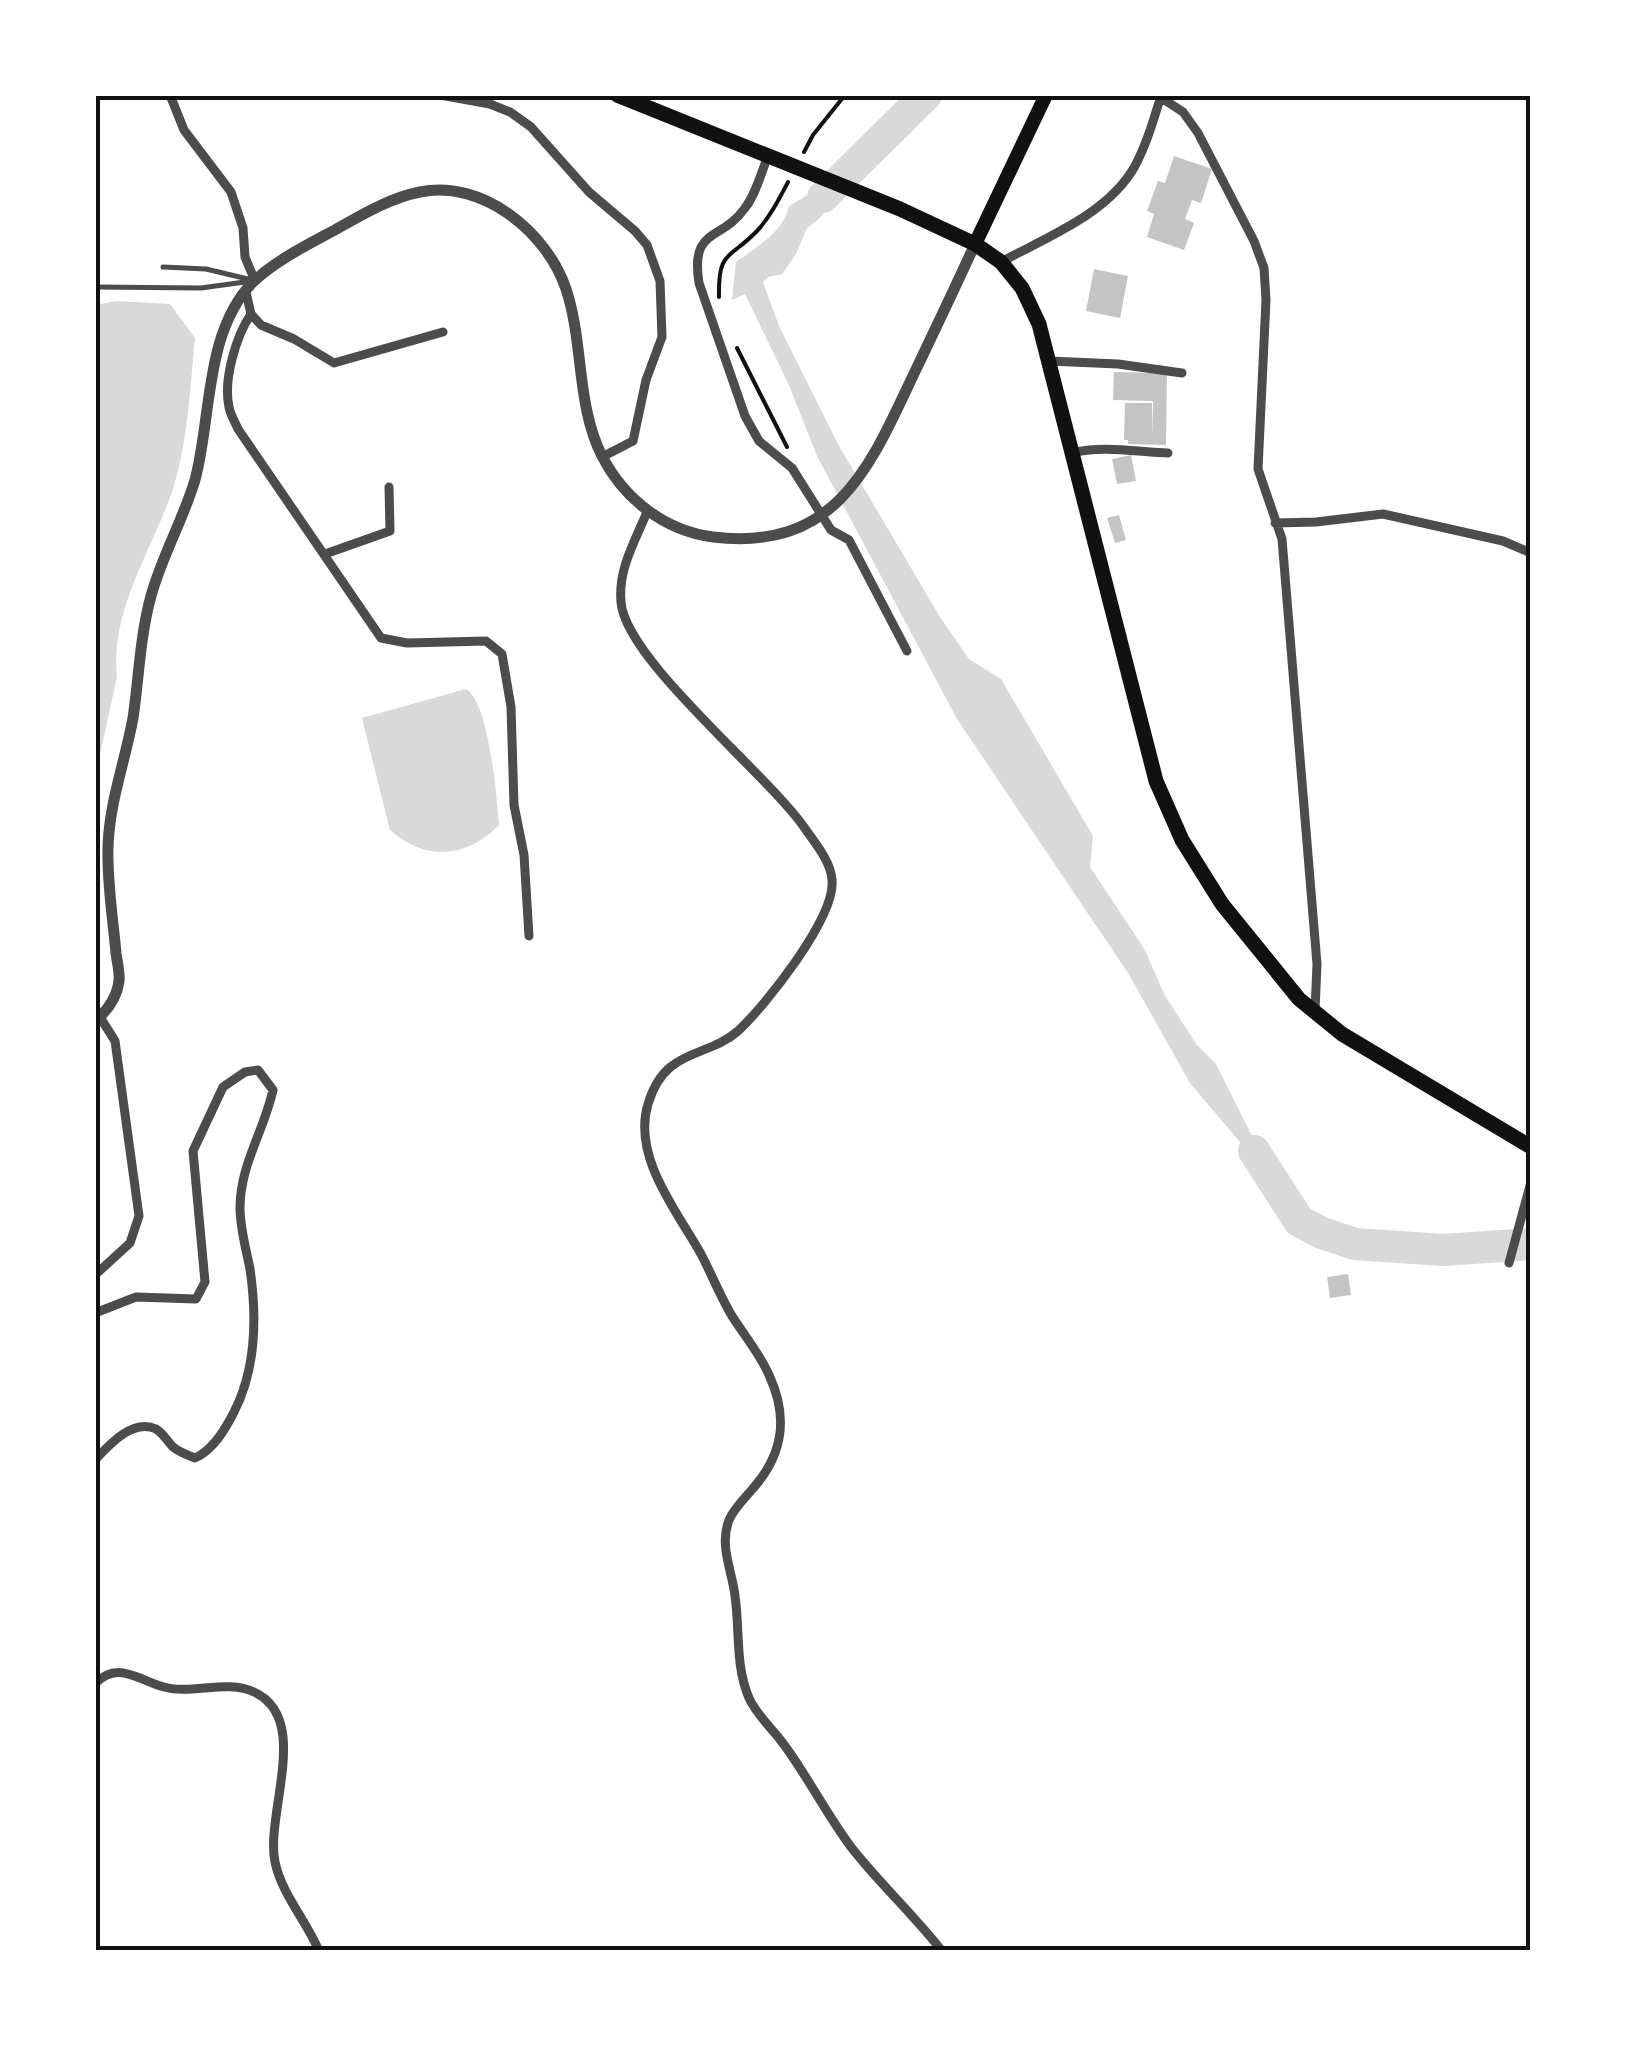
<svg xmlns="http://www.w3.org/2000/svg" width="1626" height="2046" font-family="Rubik,sans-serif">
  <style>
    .water { fill: #d9d9d9 }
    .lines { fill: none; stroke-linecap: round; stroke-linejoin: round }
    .river { stroke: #d9d9d9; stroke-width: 32 }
    .building { fill: #c4c4c4 }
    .path { stroke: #111; stroke-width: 4 }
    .service { stroke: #4c4c4c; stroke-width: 5 }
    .minor { stroke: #4c4c4c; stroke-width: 9 }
    .tertiary { stroke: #4c4c4c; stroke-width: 11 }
    .primary { stroke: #111; stroke-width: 14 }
    .trunk { stroke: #111; stroke-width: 15 }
    .neatline { fill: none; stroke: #111; stroke-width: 4 }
  </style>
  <rect width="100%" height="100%" fill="#fff"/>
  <path class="water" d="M 856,167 L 819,219 L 807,228 L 796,254 L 782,274 L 768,277 L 763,282 L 779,326 L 839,446 L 940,617 L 969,659 L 1001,679 L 1093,836 L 1090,867 L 1145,950 L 1164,994 L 1197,1045 L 1216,1064 L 1277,1186 L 1190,1083 L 1128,973 L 957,719 L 817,456 L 788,383 L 745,294 L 732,300 L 736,262 C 757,247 784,231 789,206 Z
    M 116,301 L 170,304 L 195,338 C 190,389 188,443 172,492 C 151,552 110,611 117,677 L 95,777 L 95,305 Z
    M 466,689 C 489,702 497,798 499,825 C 467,858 426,862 390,830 L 362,718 Z"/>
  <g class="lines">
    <path class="river" d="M 823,197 L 926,95
      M 1254,1151 L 1299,1221 L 1322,1233 L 1355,1244 L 1443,1250 L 1531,1244"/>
  </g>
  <path class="building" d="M 1174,156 L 1212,169 L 1201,203 L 1192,200 L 1185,219 L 1194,223 L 1184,250 L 1147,237 L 1154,214 L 1147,211 L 1158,181 L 1165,183 Z
    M 1094,269 L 1128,276 L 1120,318 L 1086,311 Z
    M 1114,372 L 1167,373 L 1166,445 L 1128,444 L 1128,440 L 1124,440 L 1125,403 L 1152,403 L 1153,436 L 1153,401 L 1113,400 Z
    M 1131,455 L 1136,481 L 1117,484 L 1112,459 Z
    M 1119,515 L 1126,540 L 1115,543 L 1107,518 Z
    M 1348,1274 L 1351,1295 L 1330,1298 L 1327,1277 Z"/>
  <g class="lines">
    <path class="path" d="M 804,152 L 813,135 L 845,95
      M 719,297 C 718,250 729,260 757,231 C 770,217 779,199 788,182
      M 737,348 L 787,447"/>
    <path class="service" d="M 163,267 L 206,269 L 252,280
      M 95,287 L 201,288 L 252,281"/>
    <path class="minor" d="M 170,95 L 184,130 L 231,192 L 243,228 L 245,257 L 255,281
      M 440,95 L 490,104 L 510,112 L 531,127 L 589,192 L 635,231 L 647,245 L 660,281 L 662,337 L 646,380 L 633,441 L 602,457
      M 1157,95 L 1183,112 L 1198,133 L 1254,241 L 1264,268 L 1266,300 L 1258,469 L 1282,539 L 1317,964 L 1315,1011
      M 768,156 C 761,173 756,194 745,208 C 721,242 690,227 699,283 L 745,416 L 759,441 L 792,468 L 831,530 L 849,540 L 907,651
      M 1001,262 C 1047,237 1108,214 1135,166 C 1146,145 1153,122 1160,99
      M 246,292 L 251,314 C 236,336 223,380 229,407 C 230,414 235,422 238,429 L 381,638 L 407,643 L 486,641 L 502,654 L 511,707 L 514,805 L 524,855 L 529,936
      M 251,314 L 261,325 L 294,339 L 334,363 L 443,332
      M 1049,361 L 1118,364 L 1182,373
      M 1072,453 C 1101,445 1138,452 1168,453
      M 647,512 C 635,541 618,569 621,602 C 625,659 765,772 804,827 C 814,842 831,861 832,880 C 836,917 765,1006 738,1031 C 706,1059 665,1047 648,1104 C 632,1157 677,1211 701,1254 C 712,1275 720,1296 732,1316 C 744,1335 760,1354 769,1375 C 788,1416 784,1452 755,1486 C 747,1496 734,1508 729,1520 C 719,1546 732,1570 735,1596 C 740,1630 735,1665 749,1698 C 757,1716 774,1730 785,1746 C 809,1779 827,1815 851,1847 C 879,1883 914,1915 942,1951
      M 1275,523 L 1316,522 L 1383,514 L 1503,541 L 1531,553
      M 325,554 L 390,531 L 389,487
      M 1509,1263 L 1531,1182
      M 95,1275 L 130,1243 L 139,1216 L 115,1041 L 100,1017
      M 95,1313 L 136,1297 L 196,1299 L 205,1282 L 193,1151 L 223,1087 L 245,1072 L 258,1070 L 273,1090 C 264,1131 240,1165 240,1208 C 240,1228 246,1249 250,1269 C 257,1317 256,1369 234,1412 C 225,1430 213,1450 195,1458 C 187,1455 179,1452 173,1447 C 168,1442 163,1433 156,1429 C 133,1418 109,1445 95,1460
      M 95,1684 C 117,1660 138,1680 164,1687 C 192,1695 227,1679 254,1692 C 312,1718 265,1814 275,1862 C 282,1895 306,1920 319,1951"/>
    <path class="tertiary" d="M 95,1021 C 107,1011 117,997 119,981 C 120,972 117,962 116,953 C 113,919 107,883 108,848 C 109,803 125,762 133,718 C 139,677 140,636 151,596 C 162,556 183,520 195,480 C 212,417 204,332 253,282 C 275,261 307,245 333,231 C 360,216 389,198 420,192 C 482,179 547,232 566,289 C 584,343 576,405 602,456 C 624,499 665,531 713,537 C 832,551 867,474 910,382 C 932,336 954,290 975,244"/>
    <path class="primary" d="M 975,244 L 1046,95"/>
    <path class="trunk" d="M 617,95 L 900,209 L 975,244 L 1001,262 L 1022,288 L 1039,324 L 1156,781 L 1182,840 L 1222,904 L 1299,999 L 1342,1034 L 1531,1147"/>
  </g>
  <rect width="1626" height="2046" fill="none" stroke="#ffffff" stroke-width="195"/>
  <rect x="98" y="98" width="1430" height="1850" class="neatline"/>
</svg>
